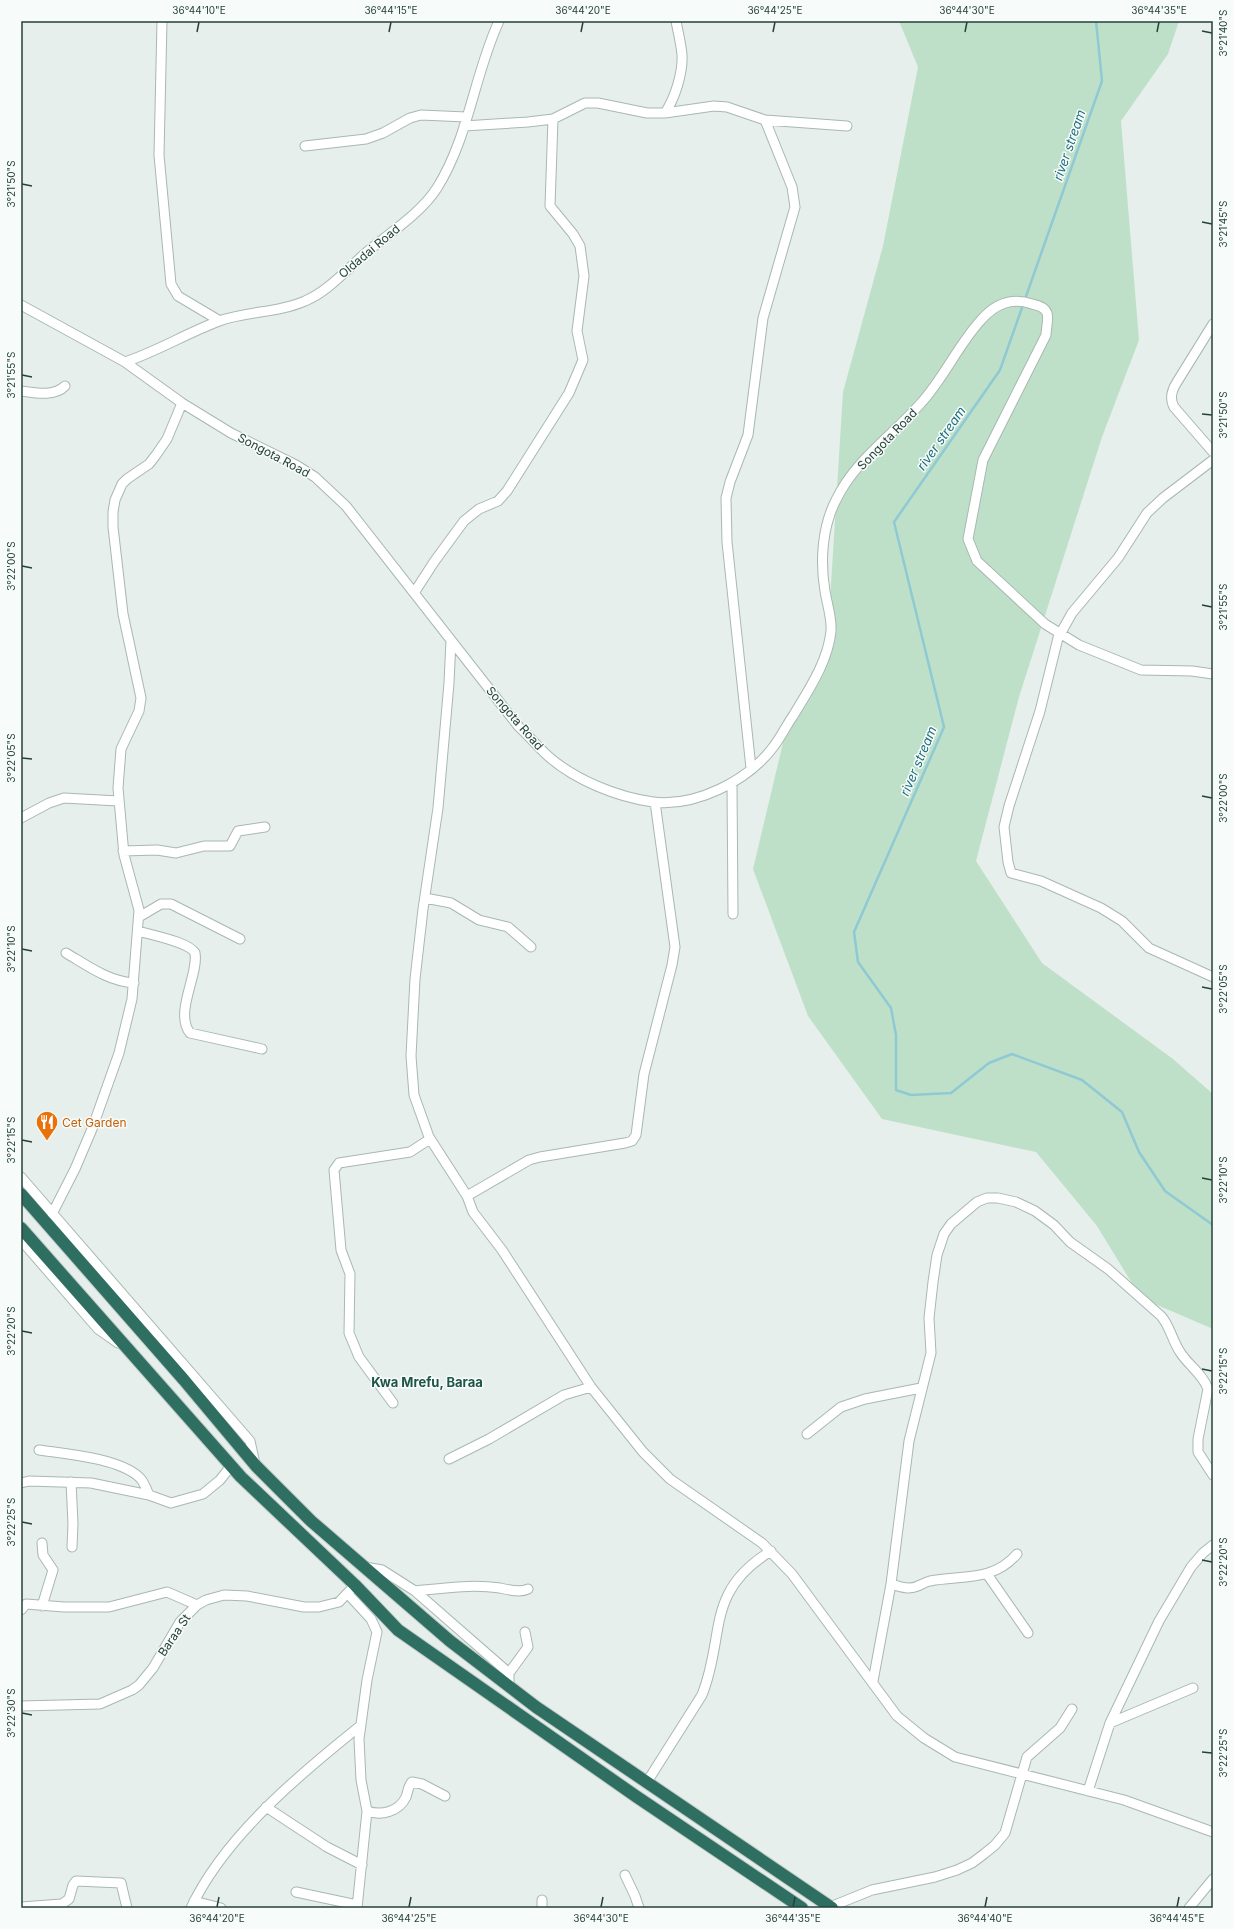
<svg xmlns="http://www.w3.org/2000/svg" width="1234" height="1929" font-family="Inter,sans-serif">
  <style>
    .green { fill: #bfe0c8 }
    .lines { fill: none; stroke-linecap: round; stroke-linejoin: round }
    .stream { stroke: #8ec9d4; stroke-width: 2.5 }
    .minor-casing { stroke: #a8b8b2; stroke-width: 11 }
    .highway-casing { stroke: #c2cac8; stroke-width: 14 }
    .minor { stroke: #fff; stroke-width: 9 }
    .highway { stroke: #2f6f62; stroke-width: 12 }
    .ticks { fill: none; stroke: #24423a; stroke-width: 1.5 }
    .labels { text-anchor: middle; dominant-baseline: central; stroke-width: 3; stroke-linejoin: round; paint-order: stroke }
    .street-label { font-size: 12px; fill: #24423a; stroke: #f7fbf9 }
    .food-label { font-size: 12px; fill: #c56008; stroke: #f7fbf9; text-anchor: start }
    .water-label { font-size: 13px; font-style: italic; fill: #1c6f80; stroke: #f7fbf9 }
    .neighbourhood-label { font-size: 13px; font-weight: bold; fill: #1f5548; stroke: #f7fbf9 }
    .neatline { fill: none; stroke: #24423a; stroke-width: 1.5 }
    .ticks-label { font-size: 10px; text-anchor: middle; fill: #24423a }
  </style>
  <rect width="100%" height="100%" fill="#e6efeb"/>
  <path class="green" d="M 899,21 L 1179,21 L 1168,54 L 1121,121 L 1139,340 L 1102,437 L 1019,697 L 976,861 L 1042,963 L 1173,1059 L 1213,1094 L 1213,1329 L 1141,1298 L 1097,1226 L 1036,1152 L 882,1119 L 808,1016 L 753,869 L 787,726 L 827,649 L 843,392 L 883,246 L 918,67 Z"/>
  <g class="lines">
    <path class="stream" d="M 1096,21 L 1102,81 L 1000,370 L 894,522 L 944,727 L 854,932 L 858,962 L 891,1008 L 896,1035 L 896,1090 L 911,1095 L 951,1093 L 989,1063 L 1012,1054 L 1082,1080 L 1122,1112 L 1139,1152 L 1165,1191 L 1213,1225"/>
    <g class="minor-casing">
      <path id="minor" d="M 162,21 L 159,155 L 171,284 L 178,296 L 220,321
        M 665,113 L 714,106 L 727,107 L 765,120 L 847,126
        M 464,126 L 528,122 L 553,119 L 585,103 L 598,103 L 647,113 L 665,113 C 675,98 683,73 682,55 C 681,43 678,32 676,21
        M 305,146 L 366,139 L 383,133 L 410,118 L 421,115 L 466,117
        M 21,305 L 125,362 L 182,403 L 231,433 L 296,465 L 315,477 L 346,506 L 519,727 C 529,736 538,747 548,756 C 575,780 617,797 653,802 C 696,807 748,781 774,746 C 781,737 786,726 793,716 C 808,691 828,662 831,631 C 832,618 827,604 825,591 C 820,562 822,527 836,500 C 855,460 893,435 921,403 C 944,378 958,345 981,320 C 995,304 1011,297 1032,304 C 1037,305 1045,307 1047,313 C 1049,319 1046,328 1046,335 L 983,460 L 968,539 L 977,561 L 1045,624 L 1079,645 L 1141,670 L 1192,671 L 1213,674
        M 1213,324 L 1177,382 C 1172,390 1169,398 1174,407 L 1213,452
        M 125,362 C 158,351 187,333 219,321 C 247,311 278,313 305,301 C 329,291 349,267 368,251 C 391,232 421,213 437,188 C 469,137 474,75 499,21
        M 21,391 C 35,393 54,397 65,386
        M 1213,460 L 1163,498 L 1147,513 L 1118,558 L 1072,613 L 1058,638 L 1040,711 L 1009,806 L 1004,827 L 1008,862 L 1011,873 L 1041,881 L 1101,908 L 1122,921 L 1149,948 L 1213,977
        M 414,593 L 434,562 L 464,521 L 479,509 L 498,501 L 507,491 L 569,393 L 583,360 L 577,331 L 584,276 L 580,246 L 573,234 L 550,206 L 553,119
        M 451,640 L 449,683 L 438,808 L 423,909 L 415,979 L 411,1056 L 414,1095 L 429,1137 L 467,1196 L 473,1212 L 502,1250 L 591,1387 L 643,1452 L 670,1479 L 762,1543 L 792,1574 L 897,1716 L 924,1738 L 955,1757 L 1124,1800 L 1213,1832
        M 751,768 L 727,542 L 726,498 L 730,482 L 748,435 L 763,318 L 795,207 L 792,187 L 765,120
        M 732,784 L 733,914
        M 21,818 L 49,803 L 64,798 L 118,801
        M 123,851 L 157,850 L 176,853 L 204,846 L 230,846 L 238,831 L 265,827
        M 425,898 L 451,903 L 479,920 L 508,927 L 531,947
        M 139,917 L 161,904 L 171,904 L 240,939
        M 138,931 C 151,935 189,942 195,953 C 199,974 174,1013 190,1033 L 262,1049
        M 66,953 C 88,966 108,981 134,983
        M 21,1177 L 250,1441 L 255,1464
        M 467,1196 L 529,1160 L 540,1157 L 625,1143 L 632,1141 L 636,1135 L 644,1074 L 672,965 L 675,947 L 655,802
        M 52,1214 L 75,1169 L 92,1129 L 119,1053 L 132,999 L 139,910 L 124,855 L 118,788 L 121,749 L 139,711 L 141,698 L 123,614 L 113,527 L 113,512 L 115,500 L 122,484 L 127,479 L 149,464 L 156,455 L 167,439 L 182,403
        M 21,1240 L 98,1329 L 118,1343
        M 393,1403 L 359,1357 L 349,1333 L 350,1274 L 341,1250 L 334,1170 L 339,1163 L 410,1152 L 430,1139
        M 807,1434 L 841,1407 L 865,1399 L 921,1388
        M 39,1450 C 66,1454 118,1458 139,1477 C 144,1481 146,1489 149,1495
        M 449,1459 L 489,1439 L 564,1395 L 591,1387
        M 71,1482 L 73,1524 L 72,1547
        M 21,1483 L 29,1481 L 91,1483 L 149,1495 L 171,1503 L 203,1494 L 220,1480 L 231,1466
        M 42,1543 L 43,1555 L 53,1570 L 42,1606
        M 365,1567 L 382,1570 L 415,1591 L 509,1673 L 509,1687
        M 987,1574 L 1028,1633
        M 891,1584 C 901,1587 909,1590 918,1586 C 922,1584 926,1582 930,1581 C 962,1575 993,1582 1017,1554
        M 415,1591 C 443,1588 472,1584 500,1588 C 509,1590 520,1593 528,1589
        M 348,1594 L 371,1619 L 377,1632 L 367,1680 L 359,1739 L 361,1780 L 367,1811 L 357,1908
        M 21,1610 L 26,1604 L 64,1607 L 109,1607 L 167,1592 L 197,1605
        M 509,1673 L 528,1647 L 525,1632
        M 873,1681 L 891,1584 L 909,1441 L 931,1353 L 929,1318 L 933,1282 L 937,1255 L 944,1234 L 951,1224 L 977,1202 L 987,1198 L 998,1198 L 1016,1202 L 1035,1211 L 1054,1225 L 1070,1242 L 1108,1269 L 1161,1316 C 1170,1326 1172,1340 1180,1352 C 1188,1365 1203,1374 1208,1389 L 1198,1439 L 1198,1452 L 1213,1475
        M 21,1706 L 100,1704 L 132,1690 L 139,1685 L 153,1668 L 180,1622 L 197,1605 L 206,1600 L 224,1595 L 247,1596 L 304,1607 L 319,1607 L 339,1602 L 355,1585
        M 1110,1723 L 1193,1688
        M 647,1782 L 702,1695 C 726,1635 704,1592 771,1551
        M 1088,1791 L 1110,1723 L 1159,1621 L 1191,1567 L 1203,1553 L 1213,1545
        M 266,1807 L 327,1847 L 362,1865
        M 367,1811 C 381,1816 399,1812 406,1797 C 408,1792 408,1786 412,1782 L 422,1784 L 445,1796
        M 625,1875 L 635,1896 L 639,1908
        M 296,1892 L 357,1905
        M 194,1901 L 221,1908
        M 21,1907 L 62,1904 L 69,1899 L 73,1885 L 76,1881 L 121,1883 L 127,1908
        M 830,1907 L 872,1890 L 935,1877 L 957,1870 L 972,1863 L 984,1854 L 995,1845 L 1005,1833 L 1027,1757 L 1060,1728 L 1072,1709
        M 191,1908 C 224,1837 300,1774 360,1726
        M 542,1908 L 542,1900
        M 1189,1908 L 1213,1879"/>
    </g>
    <g class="highway-casing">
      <path id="highway" d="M 21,1194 L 184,1380 L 256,1466 L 311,1521 L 450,1641 L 536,1707 L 832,1908
        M 21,1228 L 241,1477 L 355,1585 L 398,1630 L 637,1797 L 802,1908"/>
    </g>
    <use href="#minor" class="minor"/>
    <use href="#highway" class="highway"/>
  </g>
  <path class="ticks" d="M 1202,31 L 1212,33M 197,32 L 199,22M 389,32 L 391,22M 581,32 L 583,22M 773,32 L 775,22M 965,32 L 967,22M 1157,32 L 1159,22M 22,184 L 32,186M 1202,222 L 1212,224M 22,375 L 32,377M 1202,414 L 1212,415M 22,566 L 32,568M 1202,605 L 1212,607M 22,758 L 32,759M 1202,796 L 1212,798M 22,949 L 32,951M 1202,987 L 1212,989M 22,1140 L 32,1142M 1202,1178 L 1212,1180M 22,1331 L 32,1333M 1202,1369 L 1212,1371M 22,1522 L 32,1524M 1202,1560 L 1212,1562M 22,1713 L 32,1715M 1202,1752 L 1212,1753M 217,1907 L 219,1897M 409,1907 L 411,1897M 601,1907 L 603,1897M 793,1907 L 795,1897M 985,1907 L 987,1897M 1177,1907 L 1179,1897"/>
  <defs>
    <g id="restaurant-pin" transform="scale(1.15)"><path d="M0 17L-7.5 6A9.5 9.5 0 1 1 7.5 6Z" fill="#e8710a" stroke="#f7fbf9"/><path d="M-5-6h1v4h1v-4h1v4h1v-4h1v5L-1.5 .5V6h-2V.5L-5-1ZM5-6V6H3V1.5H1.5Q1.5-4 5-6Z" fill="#fff"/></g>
  </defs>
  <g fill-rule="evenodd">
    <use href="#restaurant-pin" x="47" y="1122"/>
  </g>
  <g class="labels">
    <g class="street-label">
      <text transform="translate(369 251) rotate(-40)">Oldadai Road</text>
      <text transform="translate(887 439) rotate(-46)">Songota Road</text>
      <text transform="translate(274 455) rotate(28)">Songota Road</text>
      <text transform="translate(515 718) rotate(49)">Songota Road</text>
      <text transform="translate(174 1635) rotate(-56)">Baraa St</text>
    </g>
    <g class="food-label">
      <text x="62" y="1122">Cet Garden</text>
    </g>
    <g class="water-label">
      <text transform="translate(1069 145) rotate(-71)">river stream</text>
      <text transform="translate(941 438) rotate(-55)">river stream</text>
      <text transform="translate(918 761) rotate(-67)">river stream</text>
    </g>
    <g class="neighbourhood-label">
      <text x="427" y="1382">Kwa Mrefu, Baraa</text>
    </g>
  </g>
  <rect width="1234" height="1929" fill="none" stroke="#f7fbf9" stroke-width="44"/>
  <rect x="22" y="22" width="1190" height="1885" class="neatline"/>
  <g class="ticks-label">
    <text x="199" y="14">36°44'10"E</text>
    <text x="391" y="14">36°44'15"E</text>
    <text x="583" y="14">36°44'20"E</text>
    <text x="775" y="14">36°44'25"E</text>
    <text x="967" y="14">36°44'30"E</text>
    <text x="1159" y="14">36°44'35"E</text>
    <text transform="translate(1223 33) rotate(-90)" y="4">3°21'40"S</text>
    <text transform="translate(11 184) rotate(-90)" y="4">3°21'50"S</text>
    <text transform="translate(1223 224) rotate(-90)" y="4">3°21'45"S</text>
    <text transform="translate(11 375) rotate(-90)" y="4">3°21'55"S</text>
    <text transform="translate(1223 415) rotate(-90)" y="4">3°21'50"S</text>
    <text transform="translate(11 566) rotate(-90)" y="4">3°22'00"S</text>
    <text transform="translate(1223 607) rotate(-90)" y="4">3°21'55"S</text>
    <text transform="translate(11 758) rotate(-90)" y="4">3°22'05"S</text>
    <text transform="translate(1223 798) rotate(-90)" y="4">3°22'00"S</text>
    <text transform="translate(11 949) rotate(-90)" y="4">3°22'10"S</text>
    <text transform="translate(1223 989) rotate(-90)" y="4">3°22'05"S</text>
    <text transform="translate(11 1140) rotate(-90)" y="4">3°22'15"S</text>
    <text transform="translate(1223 1180) rotate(-90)" y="4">3°22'10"S</text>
    <text transform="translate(11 1331) rotate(-90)" y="4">3°22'20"S</text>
    <text transform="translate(1223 1371) rotate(-90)" y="4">3°22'15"S</text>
    <text transform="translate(11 1522) rotate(-90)" y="4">3°22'25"S</text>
    <text transform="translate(1223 1562) rotate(-90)" y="4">3°22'20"S</text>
    <text transform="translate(11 1713) rotate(-90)" y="4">3°22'30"S</text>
    <text transform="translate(1223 1753) rotate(-90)" y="4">3°22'25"S</text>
    <text x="217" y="1922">36°44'20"E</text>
    <text x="409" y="1922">36°44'25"E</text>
    <text x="601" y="1922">36°44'30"E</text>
    <text x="793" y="1922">36°44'35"E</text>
    <text x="985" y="1922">36°44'40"E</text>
    <text x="1177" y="1922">36°44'45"E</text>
  </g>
</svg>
